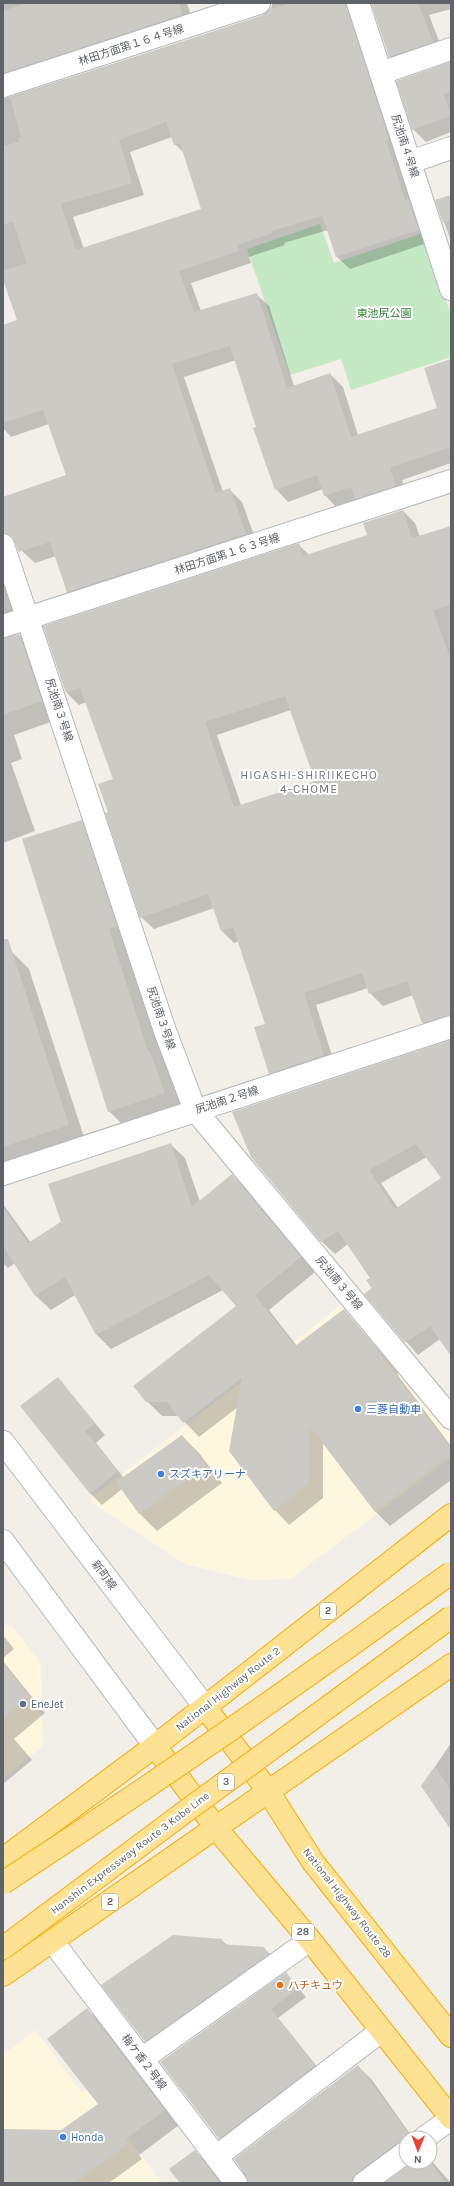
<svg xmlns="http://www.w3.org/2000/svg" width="454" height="2186" font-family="Karla,'Noto Sans JP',sans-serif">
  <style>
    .commercial { fill: #fef7e0 }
    .green { fill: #c5e8c5 }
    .shadow { fill: #0003; fill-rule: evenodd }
    .building { fill: #cccac5; fill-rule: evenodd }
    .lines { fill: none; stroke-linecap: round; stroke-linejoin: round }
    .street-casing { stroke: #b5b8bc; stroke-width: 24 }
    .secondary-casing { stroke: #b6babf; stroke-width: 24 }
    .highway-casing { stroke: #f9ab00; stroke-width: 24 }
    .street { stroke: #fff; stroke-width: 22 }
    .secondary { stroke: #fff; stroke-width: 22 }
    .highway { stroke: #fde293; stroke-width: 22 }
    .highway-bridge-casing { stroke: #f9ab00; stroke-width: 24; stroke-linecap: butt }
    .highway-bridge { stroke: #fde293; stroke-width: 22 }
    .shop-dot { fill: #3f7fe0; stroke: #fff; stroke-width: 1.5 }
    .service-dot { fill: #5c6f8a; stroke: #fff; stroke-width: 1.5 }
    .food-dot { fill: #e8710a; stroke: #fff; stroke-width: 1.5 }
    .labels { text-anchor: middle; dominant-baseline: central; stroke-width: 4; stroke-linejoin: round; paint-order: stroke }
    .shield { fill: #fff; stroke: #8f9295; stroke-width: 1 }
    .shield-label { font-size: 10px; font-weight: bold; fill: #5f6368 }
    .street-label { font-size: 11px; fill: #5f6368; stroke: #fff }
    .park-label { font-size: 11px; fill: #348238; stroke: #fff }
    .shop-label { font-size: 11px; fill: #366cbe; stroke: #fff; text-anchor: start }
    .service-label { font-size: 11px; fill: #4e5e75; stroke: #fff; text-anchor: start }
    .food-label { font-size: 11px; fill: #c56008; stroke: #fff; text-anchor: start }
    .neighbourhood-label { font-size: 12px; letter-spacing: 1px; fill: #70757a; stroke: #fff }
  </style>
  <rect width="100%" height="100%" fill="#f1efe8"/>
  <path class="commercial" d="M 344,1303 L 451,1431 L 451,1458 L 290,1579 L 249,1580 L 185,1564 L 88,1500 Z
    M 10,1624 L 41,1663 L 43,1746 L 3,1778 L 3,1630 Z
    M 35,2030 L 82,2093 L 90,2088 L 162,2183 L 3,2183 L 3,2055 Z"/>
  <path class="green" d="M 320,224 L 334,263 L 423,233 L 451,315 L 451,357 L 351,390 L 341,359 L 290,375 L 247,249 Z"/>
  <path class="shadow" d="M 3,3 L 187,3 L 194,27 L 3,95 Z
    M 251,3 L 451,3 L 451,9 L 429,15 L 444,54 L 402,69 L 390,57 L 371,3 L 366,3 L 430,242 L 350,269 L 337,257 L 328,230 L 284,243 L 285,245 L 249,257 L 251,263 L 191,283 L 201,311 L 256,294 L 269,306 L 294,386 L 330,374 L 343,387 L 358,435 L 439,408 L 451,360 L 451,463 L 402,480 L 407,498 L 337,508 L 325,495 L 323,489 L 288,502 L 276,489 L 236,360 L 184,377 L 223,492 L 230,490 L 242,502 L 258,546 L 80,604 L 67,592 L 56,556 L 35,563 L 22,551 L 67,475 L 49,424 L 11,437 L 3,428 L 3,326 L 18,321 L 3,276 L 3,99 L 263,16 L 269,12 L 272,6 L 272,4 L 255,7 ZM 172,137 L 175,144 L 185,154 L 202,210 L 84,249 L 73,217 L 144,195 L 130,152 Z
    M 451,63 L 451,132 L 426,142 L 413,129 Z
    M 451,196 L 451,241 L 436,201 Z
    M 403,511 L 415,523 L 420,537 L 451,527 L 451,1031 L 435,1035 L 423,1023 L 413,995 L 383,1006 L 370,993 L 368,988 L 316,1005 L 336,1068 L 282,1085 L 270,1073 L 266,1024 L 239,941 L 234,943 L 222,931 L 214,908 L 154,929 L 141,917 L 109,813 L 114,780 L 87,702 L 79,705 L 66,692 L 299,545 L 309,555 L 369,536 ZM 291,710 L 316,782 L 241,805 L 217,735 Z
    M 3,563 L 29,628 L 10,637 L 19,635 L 37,653 L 59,719 L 14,735 L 22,759 L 11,763 L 35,831 L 3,843 Z
    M 81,821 L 104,844 L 187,1116 L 132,1134 L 109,1111 Z
    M 11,951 L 29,969 L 86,1143 L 3,1177 L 3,954 Z
    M 451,1041 L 451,1354 L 440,1339 L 418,1355 L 365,1294 L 373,1288 L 371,1278 L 348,1244 L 335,1254 L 320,1240 ZM 427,1157 L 443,1178 L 398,1208 L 381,1183 Z
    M 170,1144 L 185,1158 L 200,1202 L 232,1176 L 247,1190 L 315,1272 L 269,1310 L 297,1346 L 344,1310 L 399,1373 L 397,1374 L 451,1446 L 451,1480 L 390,1526 L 375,1511 L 323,1443 L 323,1498 L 289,1525 L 275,1510 L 238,1407 L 199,1437 L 179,1416 L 162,1416 L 147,1401 L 237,1307 L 223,1290 L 111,1349 L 96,1334 L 75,1295 L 51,1310 L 36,1296 L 15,1263 L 8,1268 L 3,1263 L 3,1204 L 31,1243 Z
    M 57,1378 L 105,1435 L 96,1443 L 124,1478 L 182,1436 L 199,1453 L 222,1483 L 157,1531 L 140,1514 L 122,1489 L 102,1505 L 91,1494 L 21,1406 Z
    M 3,1635 L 14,1649 L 3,1658 Z
    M 3,1661 L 45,1713 L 14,1739 L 32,1760 L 3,1784 Z
    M 451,1743 L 451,1825 L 422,1786 Z
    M 221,1940 L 227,1945 L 264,1948 L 273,1957 L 154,2050 L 145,2041 Z
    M 286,1974 L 306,1997 L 278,2018 L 323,2074 L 228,2147 L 161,2062 Z
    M 87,2009 L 102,2024 L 179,2125 L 139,2155 L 142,2159 L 109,2183 L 3,2183 L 3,2130 L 61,2131 L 100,2104 Z
    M 358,2066 L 372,2080 L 413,2138 L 406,2138 L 406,2162 L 377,2183 L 249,2183 L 235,2159 Z
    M 195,2151 L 209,2165 L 223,2183 L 181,2183 Z
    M 430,2159 L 451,2183 L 387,2183 L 415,2162 L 430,2162 Z"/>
  <path class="building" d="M 27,3 L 179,3 L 182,15 L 4,73 L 3,11 Z
    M 292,3 L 346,3 L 389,139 L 386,140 L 405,200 L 408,199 L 419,230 L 336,257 L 323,218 L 321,216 L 272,231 L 273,233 L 237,245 L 239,251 L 179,271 L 194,312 L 257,293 L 287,388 L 330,373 L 351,437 L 437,408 L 424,368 L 451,359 L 451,447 L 390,468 L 396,486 L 355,499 L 351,487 L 324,496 L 317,475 L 275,490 L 253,428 L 256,427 L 230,346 L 172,364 L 216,493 L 230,488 L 246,534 L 67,592 L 50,542 L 19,552 L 12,536 L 3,533 L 3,497 L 66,475 L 43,410 L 3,423 L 3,325 L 17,320 L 3,280 L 3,271 L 27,263 L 13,222 L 3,225 L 3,146 L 19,142 L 18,138 L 21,137 L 10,98 L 263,15 L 269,9 ZM 166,122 L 174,145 L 180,143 L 201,209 L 76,250 L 61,204 L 132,183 L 119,140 Z
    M 371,3 L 418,3 L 433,42 L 389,57 Z
    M 451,62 L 451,92 L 444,94 L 451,116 L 412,130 L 396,81 Z
    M 451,195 L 451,220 L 443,223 L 435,200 Z
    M 403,510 L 412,538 L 451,526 L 451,605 L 433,610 L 451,660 L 451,1015 L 422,1023 L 407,981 L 369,994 L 362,973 L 304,993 L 324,1055 L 269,1074 L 254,1027 L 265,1024 L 233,927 L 221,931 L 208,894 L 140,918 L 105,813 L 108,812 L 98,784 L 113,779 L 80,688 L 66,693 L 43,626 L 299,543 L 303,556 L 367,535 L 363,523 ZM 285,696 L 315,781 L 234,807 L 205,722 Z
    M 19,634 L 42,701 L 3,715 L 3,638 Z
    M 82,820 L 117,926 L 109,929 L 148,1051 L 150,1051 L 165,1093 L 108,1112 L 22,839 Z
    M 3,939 L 8,939 L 69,1125 L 3,1147 Z
    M 451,1040 L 451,1356 L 430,1326 L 405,1343 L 364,1294 L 372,1288 L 366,1280 L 370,1278 L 338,1231 L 322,1242 L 320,1241 L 251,1157 L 232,1112 ZM 416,1144 L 441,1178 L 395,1209 L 369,1170 Z
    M 171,1143 L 192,1207 L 232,1174 L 301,1257 L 255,1295 L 295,1346 L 344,1309 L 385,1358 L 383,1359 L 451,1449 L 451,1454 L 375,1512 L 309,1425 L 309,1483 L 274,1511 L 229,1451 L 242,1378 L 183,1423 L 167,1402 L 146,1402 L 133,1386 L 236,1306 L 209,1275 L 96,1335 L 65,1277 L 35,1296 L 3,1246 L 3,1207 L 28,1243 L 61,1222 L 48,1184 Z
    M 58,1377 L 95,1423 L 85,1431 L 118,1471 L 90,1494 L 20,1406 Z
    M 182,1435 L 206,1466 L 139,1514 L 116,1482 Z
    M 3,1664 L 29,1696 L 3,1718 Z
    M 435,1766 L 451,1790 L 451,1830 L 421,1786 Z
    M 173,1935 L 222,1939 L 221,1944 L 264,1947 L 269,1954 L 145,2042 L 101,1985 Z
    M 286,1972 L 298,1988 L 271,2009 L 315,2066 L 219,2139 L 160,2062 Z
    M 87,2008 L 165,2110 L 125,2140 L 128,2144 L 74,2183 L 3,2183 L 3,2129 L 61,2130 L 98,2104 L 47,2039 Z
    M 358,2065 L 412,2138 L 406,2138 L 406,2140 L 399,2142 L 357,2173 L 352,2183 L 248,2183 L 246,2175 L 234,2159 Z
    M 195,2150 L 206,2164 L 220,2183 L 180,2183 L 169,2169 Z
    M 413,2162 L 430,2162 L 446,2183 L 385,2183 Z"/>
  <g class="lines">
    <g class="street-casing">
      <path id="street" d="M 358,3 L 451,289
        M 381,73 L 451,49
        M 3,86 L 259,3
        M 410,162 L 451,148
        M 3,545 L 165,1031 L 195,1110 L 451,1418
        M 3,626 L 451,481
        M 3,1174 L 451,1027
        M 53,1942 L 236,2183
        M 142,2059 L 310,1940
        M 424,2138 L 451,2119
        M 216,2157 L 381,2031
        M 364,2183 L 406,2152"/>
    </g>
    <g class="secondary-casing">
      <path id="secondary" d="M 3,1442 L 205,1707
        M 3,1541 L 155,1746"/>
    </g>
    <g class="highway-casing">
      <path id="highway" d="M 205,1707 L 268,1791 L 313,1862 L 451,2036
        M 155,1746 L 216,1828 L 310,1940 L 451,2118
        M 3,1859 L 155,1746 L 451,1515
        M 3,1975 L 451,1665"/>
    </g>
    <use href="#street" class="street"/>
    <use href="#secondary" class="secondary"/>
    <use href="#highway" class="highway"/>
    <g class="highway-bridge-casing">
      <path id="highway-bridge" d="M 3,1883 C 155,1783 304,1680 451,1573
        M 3,1948 L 182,1814 L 451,1617"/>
    </g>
    <use href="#highway-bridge" class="highway-bridge"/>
  </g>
  <g class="shop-dot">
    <circle cx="358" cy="1409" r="4"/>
    <circle cx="161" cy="1474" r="4"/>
    <circle cx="63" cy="2137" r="4"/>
  </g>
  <circle class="service-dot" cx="23" cy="1704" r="4"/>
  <circle class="food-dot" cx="280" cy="1985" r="4"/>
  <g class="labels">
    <g class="shield">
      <rect x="320" y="1603" width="16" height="16" rx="3"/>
      <rect x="218" y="1774" width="16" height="16" rx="3"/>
      <rect x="102" y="1894" width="16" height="16" rx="3"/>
      <rect x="292" y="1924" width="22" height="16" rx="3"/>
    </g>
    <g class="shield-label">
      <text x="328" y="1611">2</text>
      <text x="226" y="1782">3</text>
      <text x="110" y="1902">2</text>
      <text x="303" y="1932">28</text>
    </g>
    <g class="street-label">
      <text transform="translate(131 45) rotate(-18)">林田方面第１６４号線</text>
      <text transform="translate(405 146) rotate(72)">尻池南４号線</text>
      <text transform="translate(227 554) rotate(-18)">林田方面第１６３号線</text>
      <text transform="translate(59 710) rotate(72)">尻池南３号線</text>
      <text transform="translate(161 1018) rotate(71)">尻池南３号線</text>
      <text transform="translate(227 1100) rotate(-18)">尻池南２号線</text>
      <text transform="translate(339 1283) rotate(50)">尻池南３号線</text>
      <text transform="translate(104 1575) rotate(53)">新町線</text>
      <text transform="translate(228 1689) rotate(-38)">National Highway Route 2</text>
      <text transform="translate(130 1853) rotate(-37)">Hanshin Expressway Route 3 Kobe Line</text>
      <text transform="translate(347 1903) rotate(52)">National Highway Route 28</text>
      <text transform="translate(144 2062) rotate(53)">梅ケ香２号線</text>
    </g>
    <g class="park-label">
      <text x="384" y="313">東池尻公園</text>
    </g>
    <g class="shop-label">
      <text x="366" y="1409">三菱自動車</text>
      <text x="169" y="1474">スズキアリーナ</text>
      <text x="71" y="2137">Honda</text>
    </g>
    <g class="service-label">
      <text x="31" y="1704">EneJet</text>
    </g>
    <g class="food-label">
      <text x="288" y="1985">ハチキュウ</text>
    </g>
    <g class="neighbourhood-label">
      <text x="309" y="775">HIGASHI-SHIRIIKECHO<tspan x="309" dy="14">4-CHOME</tspan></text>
    </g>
  </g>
  <rect width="454" height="2186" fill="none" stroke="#5f6368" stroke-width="8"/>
  <g transform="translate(418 2150) rotate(181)"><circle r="19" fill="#ffffff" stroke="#bfc1c3"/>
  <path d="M0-3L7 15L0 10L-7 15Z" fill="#ea4335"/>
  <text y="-6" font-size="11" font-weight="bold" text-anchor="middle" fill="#5f6368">N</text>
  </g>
</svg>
